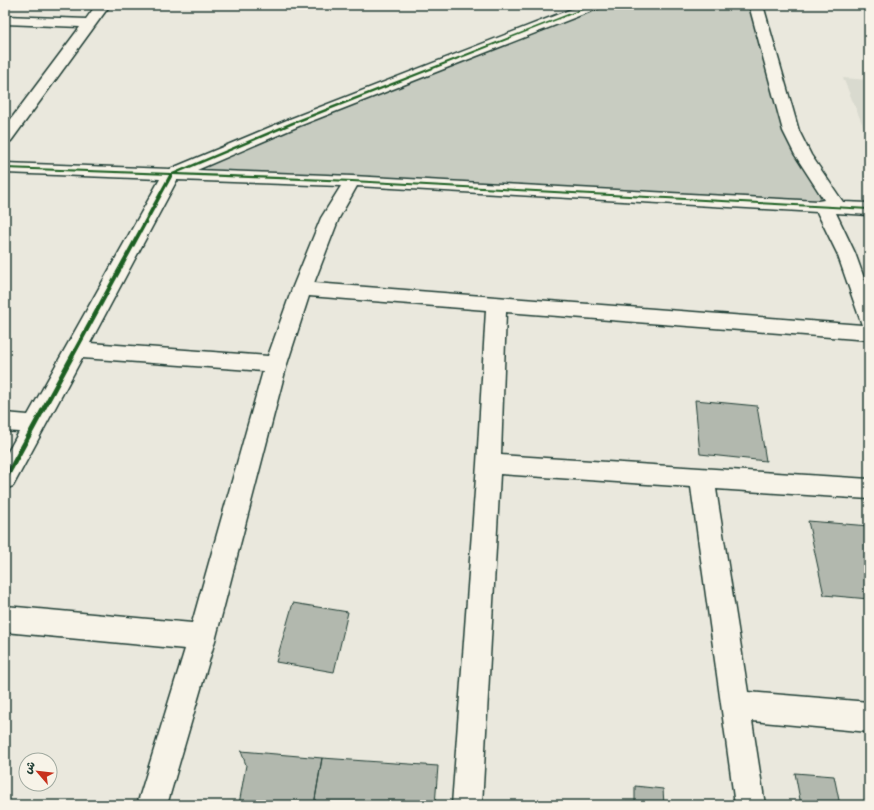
<svg xmlns="http://www.w3.org/2000/svg" width="874" height="810" font-family="'Shantell Sans','Playpen Sans Arabic',sans-serif">
  <style>
    .built { fill: #d9dacf }
    .green { fill: #c8ccc1; stroke: #74847a }
    .building { fill: #b2b8ae; stroke: #1f3d34 }
    .lines { fill: none; stroke-linecap: round; stroke-linejoin: round }
    .minor-casing { stroke: #1f3d34; stroke-width: 3 }
    .minor { fill: #f7f3e8; fill-rule: evenodd }
    .cycleway-casing { stroke: #f7f3e8; stroke-width: 3 }
    .cycleway { fill: #1b5e20; fill-rule: evenodd }
  </style>
  <rect width="100%" height="100%" fill="#eae8dd"/>
  <filter id="ink" filterUnits="userSpaceOnUse"><feTurbulence type="fractalNoise" baseFrequency=".025" numOctaves="2"/><feDisplacementMap in="SourceGraphic" scale="8" xChannelSelector="R" yChannelSelector="G"/><feConvolveMatrix kernelMatrix="1 2 1 2 8 2 1 2 1" color-interpolation-filters="sRGB"/></filter>
  <g filter="url(#ink)">
    <path class="built" d="M 843,78 L 869,80 L 869,140 Z"/>
    <path class="green" d="M 598,5 L 750,5 L 823,205 L 171,175 Z"/>
    <path class="building" d="M 695,400 L 757,406 L 766,461 L 700,454 Z
      M 808,521 L 869,526 L 869,599 L 824,595 Z
      M 293,603 L 348,612 L 334,672 L 276,662 Z
      M 241,751 L 322,758 L 314,805 L 237,805 L 239,804 L 246,765 Z
      M 322,758 L 438,766 L 435,805 L 314,805 Z
      M 795,773 L 834,776 L 840,805 L 801,805 Z
      M 635,786 L 663,789 L 664,805 L 635,805 Z"/>
    <g class="lines">
      <g class="minor-casing">
        <path id="minor" d="M 96,5 L 110,5 L 11,141 L 5,143 L 5,127 L 80,27 L 5,24 L 5,16 L 86,19 Z
          M 582,5 L 601,5 L 599,8 L 299,126 L 197,170 L 352,176 L 818,201 L 824,200 L 795,155 L 783,131 L 749,5 L 763,5 L 799,131 L 811,155 L 843,202 L 869,203 L 869,215 L 836,213 L 855,253 L 869,292 L 869,340 L 506,312 L 501,455 L 869,479 L 869,499 L 716,489 L 748,692 L 869,702 L 869,732 L 752,721 L 765,805 L 735,805 L 691,487 L 500,474 L 482,805 L 452,805 L 477,464 L 486,310 L 309,296 L 287,364 L 216,637 L 167,805 L 137,805 L 185,649 L 5,632 L 5,606 L 192,623 L 263,371 L 82,358 L 13,486 L 5,489 L 5,457 L 19,432 L 5,431 L 5,413 L 28,415 L 160,179 L 5,173 L 5,163 L 170,169 L 287,120 ZM 177,180 L 341,186 L 321,218 L 292,289 L 268,356 L 90,343 ZM 357,186 L 817,212 L 837,253 L 862,325 L 314,283 L 339,218 Z"/>
      </g>
      <use href="#minor" class="minor"/>
      <g class="cycleway-casing">
        <path id="cycleway" d="M 591,5 L 595,5 L 294,124 L 178,173 L 352,180 L 869,208 L 869,210 L 352,182 L 173,175 L 7,481 L 5,481 L 5,474 L 169,175 L 5,169 L 5,167 L 172,173 L 292,122 Z"/>
      </g>
      <use href="#cycleway" class="cycleway"/>
    </g>
  </g>
  <rect width="874" height="810" fill="none" stroke="#f7f3e8" stroke-width="20"/>
  <rect x="10" y="10" width="854" height="790" fill="none" stroke="#1f3d34" stroke-width="1.5" filter="url(#ink)"/>
  <g transform="translate(38 772) rotate(298)"><circle r="19" fill="#f7f3e8" stroke="#a1aaa0"/>
  <path d="M0-3L7 15L0 10L-7 15Z" fill="#c8321e"/>
  <text y="-6" font-size="11" font-weight="bold" text-anchor="middle" fill="#1f3d34">ش</text>
  </g>
</svg>
